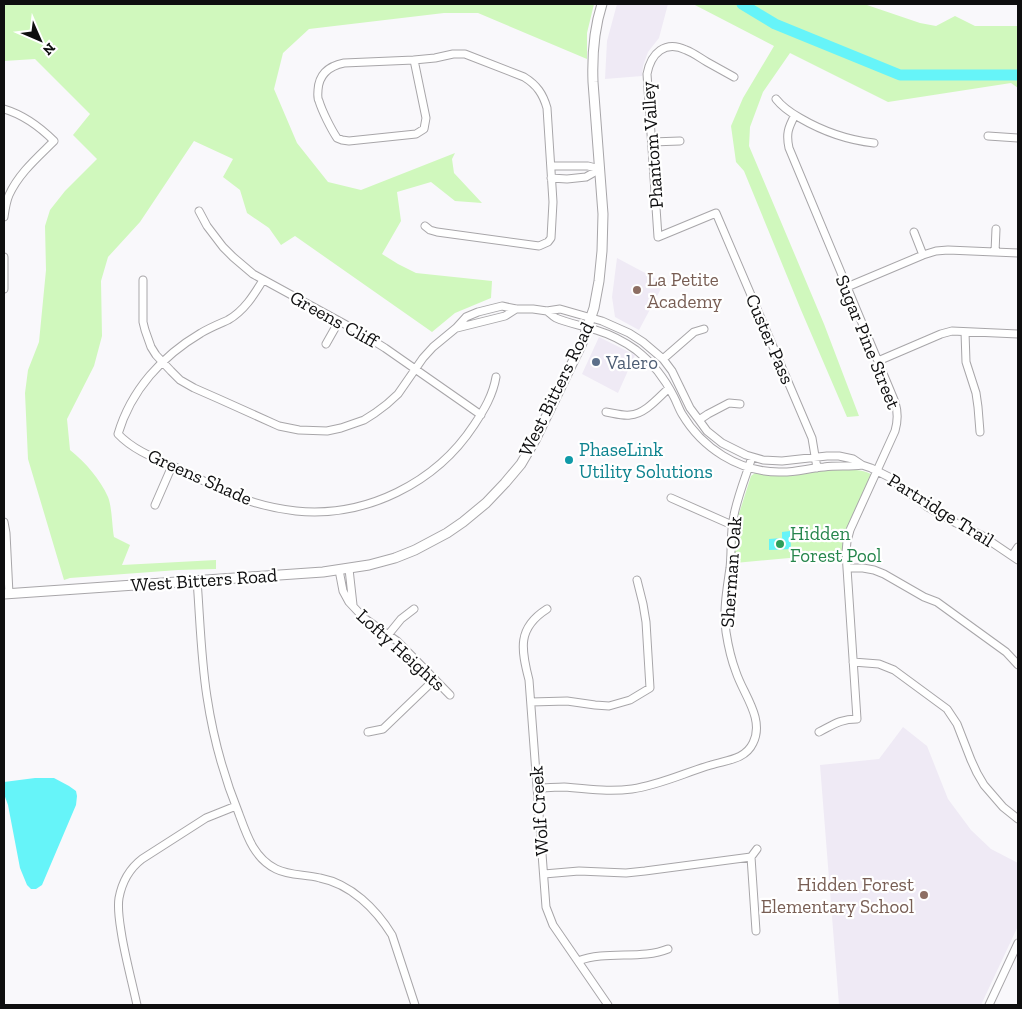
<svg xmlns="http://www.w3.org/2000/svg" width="1022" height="1009" font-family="'Zilla Slab',serif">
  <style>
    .built { fill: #efeaf5 }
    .green { fill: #d0f8bd }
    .water { fill: #66f4f9 }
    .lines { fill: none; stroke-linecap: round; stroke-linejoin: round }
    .river { stroke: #66f4f9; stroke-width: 11 }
    .minor-casing { stroke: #a8a6a9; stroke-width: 9 }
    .major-casing { stroke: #a8a6a9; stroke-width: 11 }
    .minor { stroke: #fff; stroke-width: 7 }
    .major { stroke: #fff; stroke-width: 9 }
    .education-dot { fill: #8d6e63; stroke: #fff; stroke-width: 2 }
    .service-dot { fill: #5c6f8a; stroke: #fff; stroke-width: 2 }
    .culture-dot { fill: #0f9aa8; stroke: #fff; stroke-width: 2 }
    .leisure-dot { fill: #2e9e5b; stroke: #fff; stroke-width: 2 }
    .labels { text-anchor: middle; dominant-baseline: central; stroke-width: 4.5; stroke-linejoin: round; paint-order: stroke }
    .street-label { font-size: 19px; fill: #0e0e0f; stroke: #fff }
    .education-label { font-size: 19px; fill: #785e54; stroke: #fff; text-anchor: start }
    .service-label { font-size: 19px; fill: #4e5e75; stroke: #fff; text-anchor: start }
    .culture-label { font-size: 19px; fill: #0d838f; stroke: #fff; text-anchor: start }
    .leisure-label { font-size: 19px; fill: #27864d; stroke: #fff; text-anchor: start }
  </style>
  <rect width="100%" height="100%" fill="#f9f8fb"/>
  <path class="built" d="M 617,4 L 668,4 L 659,38 L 648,52 L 643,66 L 642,76 L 605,79 L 607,41 Z
    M 617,258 L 664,283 L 639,330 L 615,317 L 612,297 Z
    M 599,337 L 635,355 L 618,393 L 582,374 Z
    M 903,727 L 927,746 L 948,799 L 971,830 L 991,849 L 1018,863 L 1018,926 L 981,1005 L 839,1005 L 820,765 L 879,759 Z"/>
  <path class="green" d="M 4,4 L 594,4 L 587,33 L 587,59 L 478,13 L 444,13 L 309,29 L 283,53 L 274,89 L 297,143 L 328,182 L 361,190 L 455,153 L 452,159 L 454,173 L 482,203 L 455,201 L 431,182 L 397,192 L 401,221 L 382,254 L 398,264 L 416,273 L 492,281 L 491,298 L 455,313 L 432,332 L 295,236 L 281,245 L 269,228 L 247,213 L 240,190 L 223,177 L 233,159 L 194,141 L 140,222 L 108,257 L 101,281 L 102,336 L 94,366 L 67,419 L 70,450 C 86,463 100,479 108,497 C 112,507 112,526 114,537 L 130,545 L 122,565 L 216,560 L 216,569 L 178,570 L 70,578 L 64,580 L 28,459 L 25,393 L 28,370 L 39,342 L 46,270 L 45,226 L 50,210 L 65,191 L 97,159 L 73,135 L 90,114 L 35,59 L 4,61 Z
    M 693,4 L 864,4 L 920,23 L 936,26 L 955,16 L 975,26 L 1018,26 L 1018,88 L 1011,83 L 888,102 L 790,53 L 763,92 L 750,127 L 749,146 L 824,324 L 859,416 L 847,417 L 801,310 L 744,171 L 736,162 L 731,126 L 743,98 L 774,46 Z
    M 820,470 C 832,470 863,467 872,475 L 844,553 L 735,563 L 735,532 L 736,523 L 751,476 L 755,473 L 774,476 L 792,476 Z"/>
  <path class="water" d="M 790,531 L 791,549 L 769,550 L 769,539 L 782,538 L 782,532 Z
    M 35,778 L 54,778 L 69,786 L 76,791 L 77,796 L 76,805 L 42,885 L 36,889 L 31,889 L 27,885 L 20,868 L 8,805 L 4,794 L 4,782 Z"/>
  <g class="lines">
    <path class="river" d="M 742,4 L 775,24 L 900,75 L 1018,75"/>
    <g class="minor-casing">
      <path id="minor" d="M 414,60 L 435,58 L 453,54 L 465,54 L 524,77 C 537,85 543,94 547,108 L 553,202 L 551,238 L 548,242 L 539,246 L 437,232 L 430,230 L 425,226
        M 414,60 L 426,118 L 424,129 L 416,134 L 349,141 L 342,140 L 337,138 C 331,129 322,111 319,101 C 317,98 318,93 318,90 C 319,74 329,66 344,63 Z
        M 734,77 C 725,72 716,67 707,62 C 700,58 694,53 686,50 C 665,40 651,53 647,74 L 658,237 L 716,213 L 812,438 L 817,468
        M 776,99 C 783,108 791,113 800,118 C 824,132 847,140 874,143
        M 4,109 C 24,115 39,126 54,141 C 38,157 19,173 9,195 C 6,202 5,210 4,217
        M 795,115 C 788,128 786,134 789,148 L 895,402 C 898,412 898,421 895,431 L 850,530 L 847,541 L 846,553 L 857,719 C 840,719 833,725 819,732
        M 988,136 L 1018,138
        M 652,142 L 680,141
        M 551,166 L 588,166 L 600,169 L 586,177 L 567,179 L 551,178
        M 199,211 L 207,226 L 223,247 L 233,257 L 253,274 L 361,333 L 385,348 L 481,415
        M 914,232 L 923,255
        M 995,252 L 996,229
        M 4,257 L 4,289
        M 143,280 L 143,322 L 145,330 L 151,347 L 156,355 L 171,371 L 180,380 L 194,388 L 219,399 L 279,426 L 299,430 L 327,431 L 341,428 L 364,420 L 375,413 L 387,404 L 398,394 L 423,358 L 433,347 L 456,328 L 466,317 L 478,312 L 502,306 L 516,309 L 533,309 L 547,311 L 560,309 L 602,321 L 629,333 L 643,342 L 663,359 L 672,371 L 690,408 L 699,420 L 707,431 L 722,443 L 746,455 L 763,460 L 782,461 L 827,456 L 839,456 L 853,459 L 862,465 L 871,468 L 889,477 L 926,506 L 956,523 L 981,535 L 1018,560
        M 263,280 C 254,295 244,311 228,320 C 219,324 209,328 201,333 C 162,356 131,390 118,434 C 136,453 163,461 186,472 C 204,481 222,491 241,498 C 257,504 279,509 296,511 C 366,518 436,483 474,425 C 484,410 493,395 496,377
        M 847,287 L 923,255 L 936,251 L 948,250 L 1018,253
        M 547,311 C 550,313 552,316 556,318 C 567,323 584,326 596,330 C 609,334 625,342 636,350 C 653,363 665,379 674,397 C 677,403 679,409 682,414 C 702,448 739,472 779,472 C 794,473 809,468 824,467 C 837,465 849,467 862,465
        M 457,328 L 505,316 L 516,309
        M 965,332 L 966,362 L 976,393 L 978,407 L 980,432
        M 326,344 L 339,321
        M 663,359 L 694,332 L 704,329
        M 878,361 L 941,334 L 952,331 L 1018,334
        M 606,412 C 613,413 622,416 630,415 C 645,414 658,398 669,388
        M 699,420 L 708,414 L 729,403 L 740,404
        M 671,498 L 732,525
        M 155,505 L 172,466
        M 4,522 L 6,533 L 9,594
        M 1012,556 L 1018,547
        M 847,568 L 863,568 L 874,570 L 884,574 L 924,597 L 937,602 L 1006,652 L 1018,665
        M 349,569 L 353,605
        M 339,570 L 343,591 L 349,602 L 364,618 L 397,641 L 404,648 L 450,695
        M 197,580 C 200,619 201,659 207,697 C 213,737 224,777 239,814 C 247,836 254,858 276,869 C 290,876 305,874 320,878 C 351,884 376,909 392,935 L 415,1005
        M 547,609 C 517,628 521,649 529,680 L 546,907 L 553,925 L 608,1005
        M 388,635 L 401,619 L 414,609
        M 853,662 L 879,664 L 894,670 L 947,709 L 957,724 L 971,760 L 977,773 L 984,785 L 1003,807 L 1018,819
        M 531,702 L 567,701 L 595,705 L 609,706 L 630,700 L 650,688 L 646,622 L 643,604 L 637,580
        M 368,732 L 383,729 L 435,679
        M 537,788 C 546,788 555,787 564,787 C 586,789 609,792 632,789 C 660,785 684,773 711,765 C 726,760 745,760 753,743 C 765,719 743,694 736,672 C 731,659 728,645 726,632 C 723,610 727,589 730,568 C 732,550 730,532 734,515 C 738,495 746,476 752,457
        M 751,857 L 756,931
        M 544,874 L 579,871 L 626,873 L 645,871 L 751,857 L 757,849
        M 578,961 C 607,950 641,960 668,949
        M 137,1005 C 132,982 126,960 122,937 C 120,924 117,910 119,898 C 122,882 129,869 142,859 L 206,818 L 236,806
        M 989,1005 L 1018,943"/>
    </g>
    <g class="major-casing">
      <path id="major" d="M 4,594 L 323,572 L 369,565 L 395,558 L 415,550 L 447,533 L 463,522 L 486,503 L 505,483 L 521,464 L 535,440 L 582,343 L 594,308 L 599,281 L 602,251 L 603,214 L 593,82 C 592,55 594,29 602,4"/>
    </g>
    <use href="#minor" class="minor"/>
    <use href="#major" class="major"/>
  </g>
  <g class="education-dot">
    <circle cx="637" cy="290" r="5"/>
    <circle cx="924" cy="895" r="5"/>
  </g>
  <circle class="service-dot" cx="596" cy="362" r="5"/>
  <circle class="culture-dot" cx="569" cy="460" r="5"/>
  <circle class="leisure-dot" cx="780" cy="544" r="5"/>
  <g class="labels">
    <g class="street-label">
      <text transform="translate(652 145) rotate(-94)">Phantom Valley</text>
      <text transform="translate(334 319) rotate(29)">Greens Cliff</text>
      <text transform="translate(770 339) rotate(67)">Custer Pass</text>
      <text transform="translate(868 342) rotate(68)">Sugar Pine Street</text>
      <text transform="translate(556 389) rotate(-64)">West Bitters Road</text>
      <text transform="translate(200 477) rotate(24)">Greens Shade</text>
      <text transform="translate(941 510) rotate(32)">Partridge Trail</text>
      <text transform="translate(731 572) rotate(-86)">Sherman Oak</text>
      <text transform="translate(204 580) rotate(-4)">West Bitters Road</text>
      <text transform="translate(401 650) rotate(42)">Lofty Heights</text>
      <text transform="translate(539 811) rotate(-94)">Wolf Creek</text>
    </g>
    <g class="education-label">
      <text x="647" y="279">La Petite<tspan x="647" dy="22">Academy</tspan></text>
      <text x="914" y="884" text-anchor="end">Hidden Forest<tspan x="914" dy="22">Elementary School</tspan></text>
    </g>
    <g class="service-label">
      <text x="606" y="362">Valero</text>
    </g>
    <g class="culture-label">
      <text x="579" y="449">PhaseLink<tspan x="579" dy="22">Utility Solutions</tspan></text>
    </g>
    <g class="leisure-label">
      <text x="790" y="533">Hidden<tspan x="790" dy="22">Forest Pool</tspan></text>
    </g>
  </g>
  <rect width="1022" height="1009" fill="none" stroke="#0e0e0f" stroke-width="10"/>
  <g transform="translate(40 40) rotate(135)" stroke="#ffffff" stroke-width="4" paint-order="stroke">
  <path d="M0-4L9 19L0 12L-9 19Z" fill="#0e0e0f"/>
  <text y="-8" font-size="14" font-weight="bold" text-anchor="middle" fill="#0e0e0f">N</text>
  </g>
</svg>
